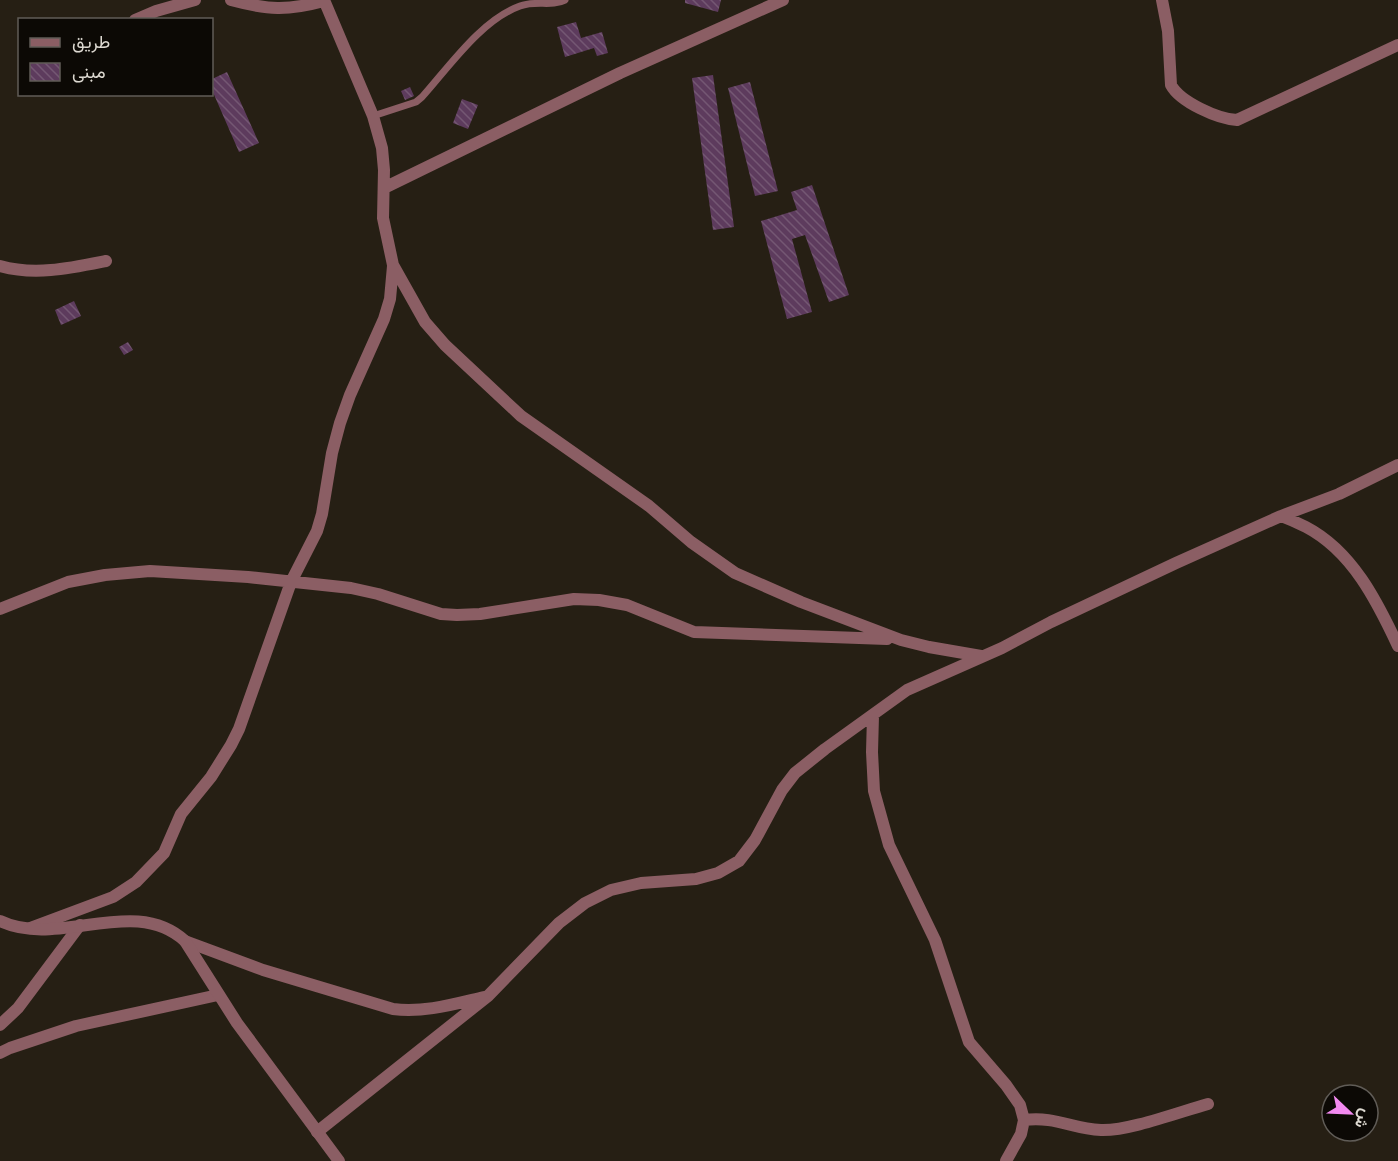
<svg xmlns="http://www.w3.org/2000/svg" width="1398" height="1161" font-family="Inter,Vazirmatn,sans-serif">
  <style>
    .building { fill: url(#building-back-hatch) }
    .lines { fill: none; stroke-linecap: round; stroke-linejoin: round }
    .service { stroke: #8b5e64; stroke-width: 7 }
    .minor { stroke: #8b5e64; stroke-width: 12 }
    .tertiary { stroke: #8b5e64; stroke-width: 12 }
  </style>
  <defs>
    <pattern id="building-back-hatch" width="6" height="6" patternUnits="userSpaceOnUse" patternTransform="scale(1.5)"><rect width="6" height="6" fill="#5d3b5d"/><path d="M-1 5l2 2M0 0l6 6M5-1l2 2" fill="none" stroke="#745773"/></pattern>
  </defs>
  <rect width="100%" height="100%" fill="#261f14"/>
  <path class="building" d="M 685,0 L 721,0 L 718,12 L 685,3 Z
    M 576,22 L 581,38 L 602,32 L 608,53 L 597,56 L 594,48 L 565,57 L 557,27 Z
    M 227,72 L 259,143 L 239,152 L 212,90 L 212,79 Z
    M 713,75 L 734,227 L 713,230 L 692,78 Z
    M 750,82 L 778,191 L 755,196 L 728,88 Z
    M 410,87 L 414,96 L 405,100 L 401,91 Z
    M 462,99 L 478,105 L 468,129 L 453,123 Z
    M 812,185 L 849,295 L 829,302 L 805,235 L 792,239 L 812,312 L 787,319 L 761,221 L 797,210 L 791,192 Z
    M 74,301 L 81,316 L 61,325 L 55,310 Z
    M 128,342 L 133,350 L 124,355 L 119,347 Z"/>
  <g class="lines">
    <path class="service" d="M 373,116 L 416,102 L 422,97 C 449,67 481,20 520,6 C 537,0 551,7 565,0"/>
    <path class="minor" d="M 231,0 C 268,10 287,11 324,1
      M 324,0 L 373,116 L 382,148 L 384,170 L 383,218 L 393,265 L 425,322 L 445,345 L 521,416 L 649,506 L 691,542 L 735,573 L 801,602 L 901,640 L 929,647 L 981,656
      M 1162,0 L 1168,31 L 1171,85 C 1180,102 1218,119 1237,120 L 1398,45
      M 135,20 L 156,11 L 195,0
      M 384,188 L 620,73 L 783,0
      M 0,266 C 35,276 71,268 106,261
      M 1281,516 C 1289,519 1298,523 1306,527 C 1352,551 1377,601 1398,646
      M 0,609 L 68,582 L 105,575 L 150,571 L 248,577 L 351,588 L 378,594 L 441,614 L 457,615 L 480,614 L 574,599 L 599,600 L 627,605 L 694,632 L 887,639
      M 873,716 L 872,752 L 874,791 L 889,845 L 935,940 L 969,1042 L 1006,1085 L 1020,1105 L 1024,1120 L 1021,1134 L 1006,1161
      M 30,928 L 113,897 L 136,882 L 164,853 L 181,814 L 211,777 L 231,745 L 239,729 L 291,582 L 317,531 L 322,514 L 332,453 L 340,423 L 350,395 L 384,319 L 390,299 L 393,266
      M 185,941 L 263,970 L 393,1009 C 424,1013 454,1004 484,997
      M 0,1025 L 18,1008 L 80,925
      M 0,1053 L 10,1048 L 76,1026 L 218,995
      M 1024,1120 C 1056,1116 1072,1129 1101,1130 C 1129,1131 1179,1112 1208,1104
      M 317,1132 L 488,996 L 559,923 L 585,903 L 611,890 L 641,883 L 696,879 L 718,873 L 739,861 L 755,840 L 782,790 L 795,773 L 825,749 L 907,690 L 1002,648 L 1051,622 L 1176,563 L 1281,516 L 1339,494 L 1398,465"/>
    <path class="tertiary" d="M 0,921 C 58,949 134,894 185,941 L 237,1023 L 339,1161"/>
  </g>
  <rect x="18" y="18" width="195" height="78" fill="#0c0905" stroke="#605c57" stroke-width="1.5"/>
  <rect x="30" y="38" width="30" height="9" fill="#8b5e64" stroke="#605c57" stroke-width="1.5"/>
  <text x="72" y="48" font-size="18" fill="#ddd9d1">طريق</text>
  <rect x="30" y="63" width="30" height="18" fill="url(#building-back-hatch)" stroke="#605c57" stroke-width="1.5"/>
  <text x="72" y="78" font-size="18" fill="#ddd9d1">مبنى</text>
  <g transform="translate(1350 1113) rotate(113)"><circle r="28" fill="#0c0905" stroke="#605c57" stroke-width="1.5"/>
  <path d="M0-4.5L10 22L0 15L-10 22Z" fill="#f38af1"/>
  <text y="-9" font-size="16" font-weight="bold" text-anchor="middle" fill="#ddd9d1">ش</text>
  </g>
</svg>
